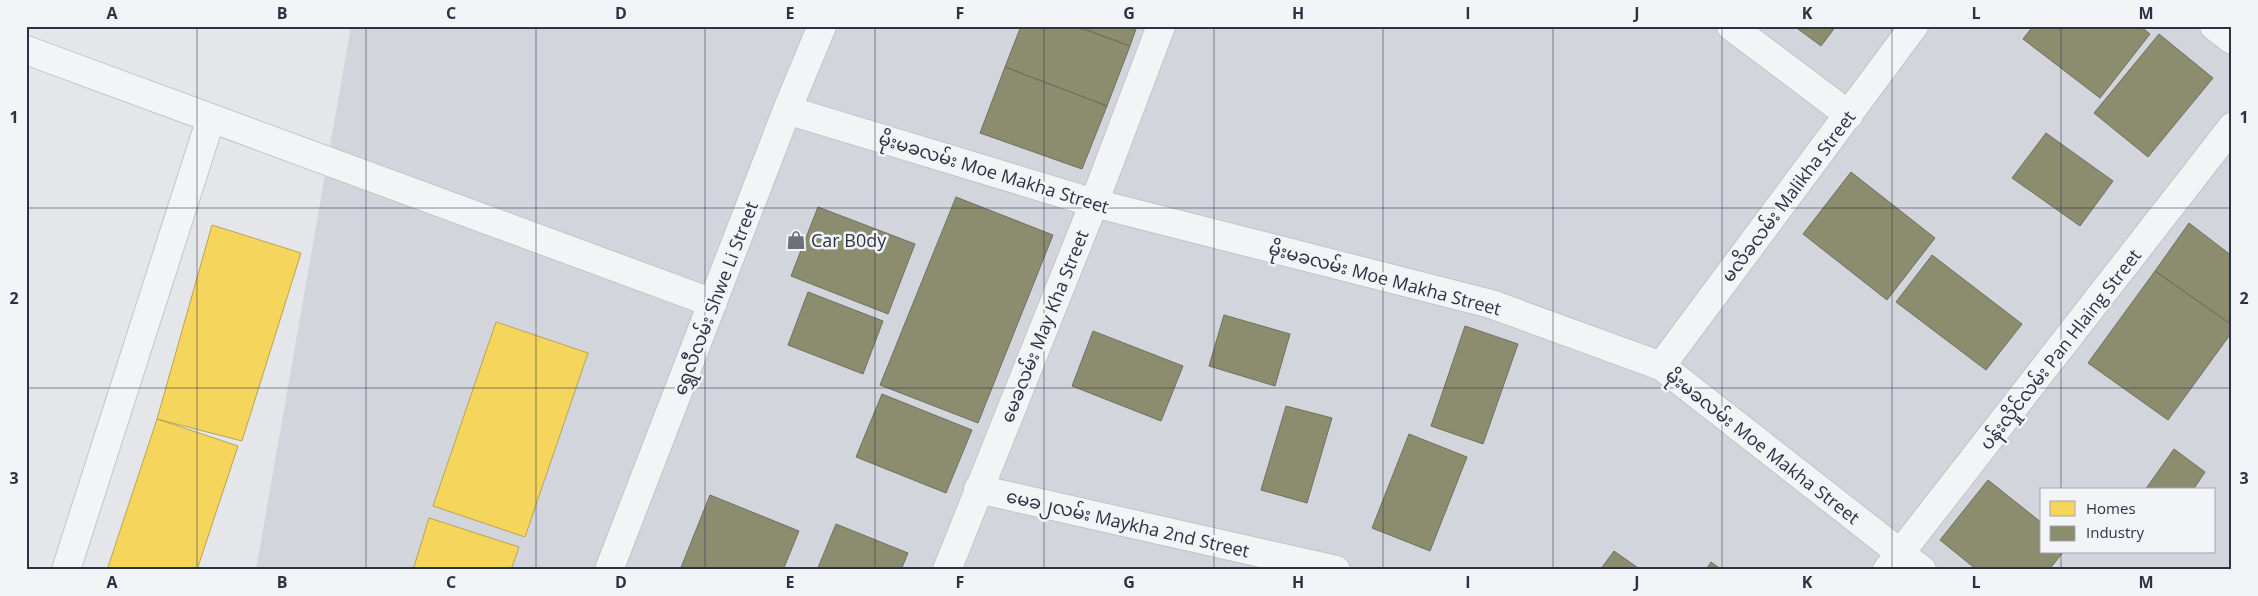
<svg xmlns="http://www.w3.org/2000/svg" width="2258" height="596" font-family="'Open Sans','Noto Sans Myanmar',sans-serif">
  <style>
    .built { fill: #d3d5dc; fill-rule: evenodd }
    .homes { fill: #f6d55c; stroke: #b9a454 }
    .industry { fill: #8c8c6e; stroke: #6f7161 }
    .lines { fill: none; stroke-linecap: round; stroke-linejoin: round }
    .minor-casing { stroke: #c2c4c7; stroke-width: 30 }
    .minor { stroke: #f3f4f6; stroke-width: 28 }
    .grid { fill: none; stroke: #2b3242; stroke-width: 1; stroke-opacity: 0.55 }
    .labels { text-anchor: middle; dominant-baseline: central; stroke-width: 5; stroke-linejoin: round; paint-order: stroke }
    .street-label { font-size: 18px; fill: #2b3242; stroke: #f2f4f8 }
    .poi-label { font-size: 18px; fill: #2b3242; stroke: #f2f4f8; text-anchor: start }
    .neatline { fill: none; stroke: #2b3242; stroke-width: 2 }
    .grid-label { font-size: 16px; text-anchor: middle; font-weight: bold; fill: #2b3242 }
  </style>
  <rect width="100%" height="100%" fill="#e4e6e9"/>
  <path class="built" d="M 351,26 L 2232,26 L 2232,570 L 256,570 ZM 2042,490 L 2214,490 L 2214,552 L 2042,552 Z"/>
  <path class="homes" d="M 212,225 L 301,253 L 242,441 L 157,419 Z
    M 496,322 L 588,353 L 525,537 L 433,506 Z
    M 157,419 L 238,446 L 197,570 L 107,570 Z
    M 429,518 L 519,547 L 511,570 L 413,570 Z"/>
  <path class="industry" d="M 1021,26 L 1074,26 L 1130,46 L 1107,106 L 1005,67 Z
    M 1077,26 L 1137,26 L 1130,46 Z
    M 1794,26 L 1836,26 L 1821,46 Z
    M 2033,26 L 2140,26 L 2150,34 L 2100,98 L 2023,39 Z
    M 2159,34 L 2213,78 L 2148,157 L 2094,113 Z
    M 1005,67 L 1107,106 L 1082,169 L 980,133 Z
    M 2046,133 L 2113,181 L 2080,226 L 2012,178 Z
    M 1851,172 L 1935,238 L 1887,300 L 1803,234 Z
    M 956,197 L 1053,235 L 978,423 L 880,385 Z
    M 818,207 L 915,244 L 888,314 L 791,276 Z
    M 2189,223 L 2232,256 L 2232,325 L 2155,271 Z
    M 1932,255 L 2022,324 L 1986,370 L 1896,302 Z
    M 2155,271 L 2232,325 L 2232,332 L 2168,420 L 2088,363 Z
    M 808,292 L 883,321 L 863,374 L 788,345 Z
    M 1224,315 L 1290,334 L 1275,386 L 1209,366 Z
    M 1465,326 L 1518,344 L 1483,444 L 1431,426 Z
    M 1093,331 L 1183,366 L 1161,421 L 1072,386 Z
    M 882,394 L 972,430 L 946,493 L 856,457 Z
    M 1286,406 L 1332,418 L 1307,503 L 1261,490 Z
    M 1409,434 L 1467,457 L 1430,551 L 1372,528 Z
    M 2174,449 L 2205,472 L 2193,490 L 2145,490 Z
    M 1988,480 L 2042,523 L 2042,552 L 2063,552 L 2049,570 L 1977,570 L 1940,540 Z
    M 710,495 L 799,531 L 783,570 L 680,570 Z
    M 836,524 L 908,553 L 901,570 L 817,570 Z
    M 1614,551 L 1641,570 L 1600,570 Z
    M 1711,562 L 1722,570 L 1706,570 Z"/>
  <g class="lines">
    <g class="minor-casing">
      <path id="minor" d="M 1731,26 L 1849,115
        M 2214,26 L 2232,40
        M 26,50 L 713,303
        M 787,110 L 1094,203 L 1491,304 L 1661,366 L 1922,570
        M 1661,366 L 1914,26
        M 978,489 L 1336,570
        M 66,570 L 211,118
        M 609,570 L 787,110 L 822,26
        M 947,570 L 1094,203 L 1161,26
        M 1887,570 L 2232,127"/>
    </g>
    <use href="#minor" class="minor"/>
  </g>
  <path class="grid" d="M 197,26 L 197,570M 366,26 L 366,570M 536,26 L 536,570M 705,26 L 705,570M 875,26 L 875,570M 1044,26 L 1044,570M 1214,26 L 1214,570M 1383,26 L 1383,570M 1553,26 L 1553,570M 1722,26 L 1722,570M 1892,26 L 1892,570M 2061,26 L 2061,490M 26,208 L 2232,208M 26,388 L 2232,388M 2061,552 L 2061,570"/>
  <defs>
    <g id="shop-bare" transform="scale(1.5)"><path d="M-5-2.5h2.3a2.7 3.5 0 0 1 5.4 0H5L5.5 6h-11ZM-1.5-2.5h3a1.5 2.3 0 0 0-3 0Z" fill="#6c717c" stroke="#f2f4f8" stroke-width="2.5" paint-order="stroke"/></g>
  </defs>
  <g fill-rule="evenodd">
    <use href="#shop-bare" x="796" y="240"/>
  </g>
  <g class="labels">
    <g class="street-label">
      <text transform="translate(994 172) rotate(17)">မိုးမခလမ်း Moe Makha Street</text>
      <text transform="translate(1788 196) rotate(-53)">မလိခလမ်း Malikha Street</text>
      <text transform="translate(1385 278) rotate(15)">မိုးမခလမ်း Moe Makha Street</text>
      <text transform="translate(715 298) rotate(-69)">ရွှေလီလမ်း Shwe Li Street</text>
      <text transform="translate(1044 326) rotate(-68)">မေခလမ်း May Kha Street</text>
      <text transform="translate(2060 349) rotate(-52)">ပန်းလှိုင်လမ်း Pan Hlaing Street</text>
      <text transform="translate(1763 446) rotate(38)">မိုးမခလမ်း Moe Makha Street</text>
      <text transform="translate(1128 523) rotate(13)">မေခ၂လမ်း Maykha 2nd Street</text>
    </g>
    <g class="poi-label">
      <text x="811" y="240">Car B0dy</text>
    </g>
  </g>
  <rect width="2258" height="596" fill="none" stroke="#f2f4f8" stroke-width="55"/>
  <rect x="2040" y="488" width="175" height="65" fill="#f2f4f8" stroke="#a2a6af"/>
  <rect x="2050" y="501" width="25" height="15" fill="#f6d55c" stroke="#a2a6af"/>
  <text x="2086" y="514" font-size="15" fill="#2b3242">Homes</text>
  <rect x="2050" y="526" width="25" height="15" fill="#8c8c6e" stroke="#a2a6af"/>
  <text x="2086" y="538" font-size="15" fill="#2b3242">Industry</text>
  <rect x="28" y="28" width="2202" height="540" class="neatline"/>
  <g class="grid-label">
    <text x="112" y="19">A</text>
    <text x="282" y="19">B</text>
    <text x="451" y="19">C</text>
    <text x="621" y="19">D</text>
    <text x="790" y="19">E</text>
    <text x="960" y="19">F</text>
    <text x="1129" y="19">G</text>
    <text x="1298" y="19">H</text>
    <text x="1468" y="19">I</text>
    <text x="1637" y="19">J</text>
    <text x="1807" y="19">K</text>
    <text x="1976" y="19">L</text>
    <text x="2146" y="19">M</text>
    <text x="14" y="123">1</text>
    <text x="2244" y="123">1</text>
    <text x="14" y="304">2</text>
    <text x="2244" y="304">2</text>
    <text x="14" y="484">3</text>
    <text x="2244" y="484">3</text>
    <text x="112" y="588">A</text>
    <text x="282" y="588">B</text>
    <text x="451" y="588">C</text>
    <text x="621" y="588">D</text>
    <text x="790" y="588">E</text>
    <text x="960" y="588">F</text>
    <text x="1129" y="588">G</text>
    <text x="1298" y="588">H</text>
    <text x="1468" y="588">I</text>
    <text x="1637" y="588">J</text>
    <text x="1807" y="588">K</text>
    <text x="1976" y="588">L</text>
    <text x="2146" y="588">M</text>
  </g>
</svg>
